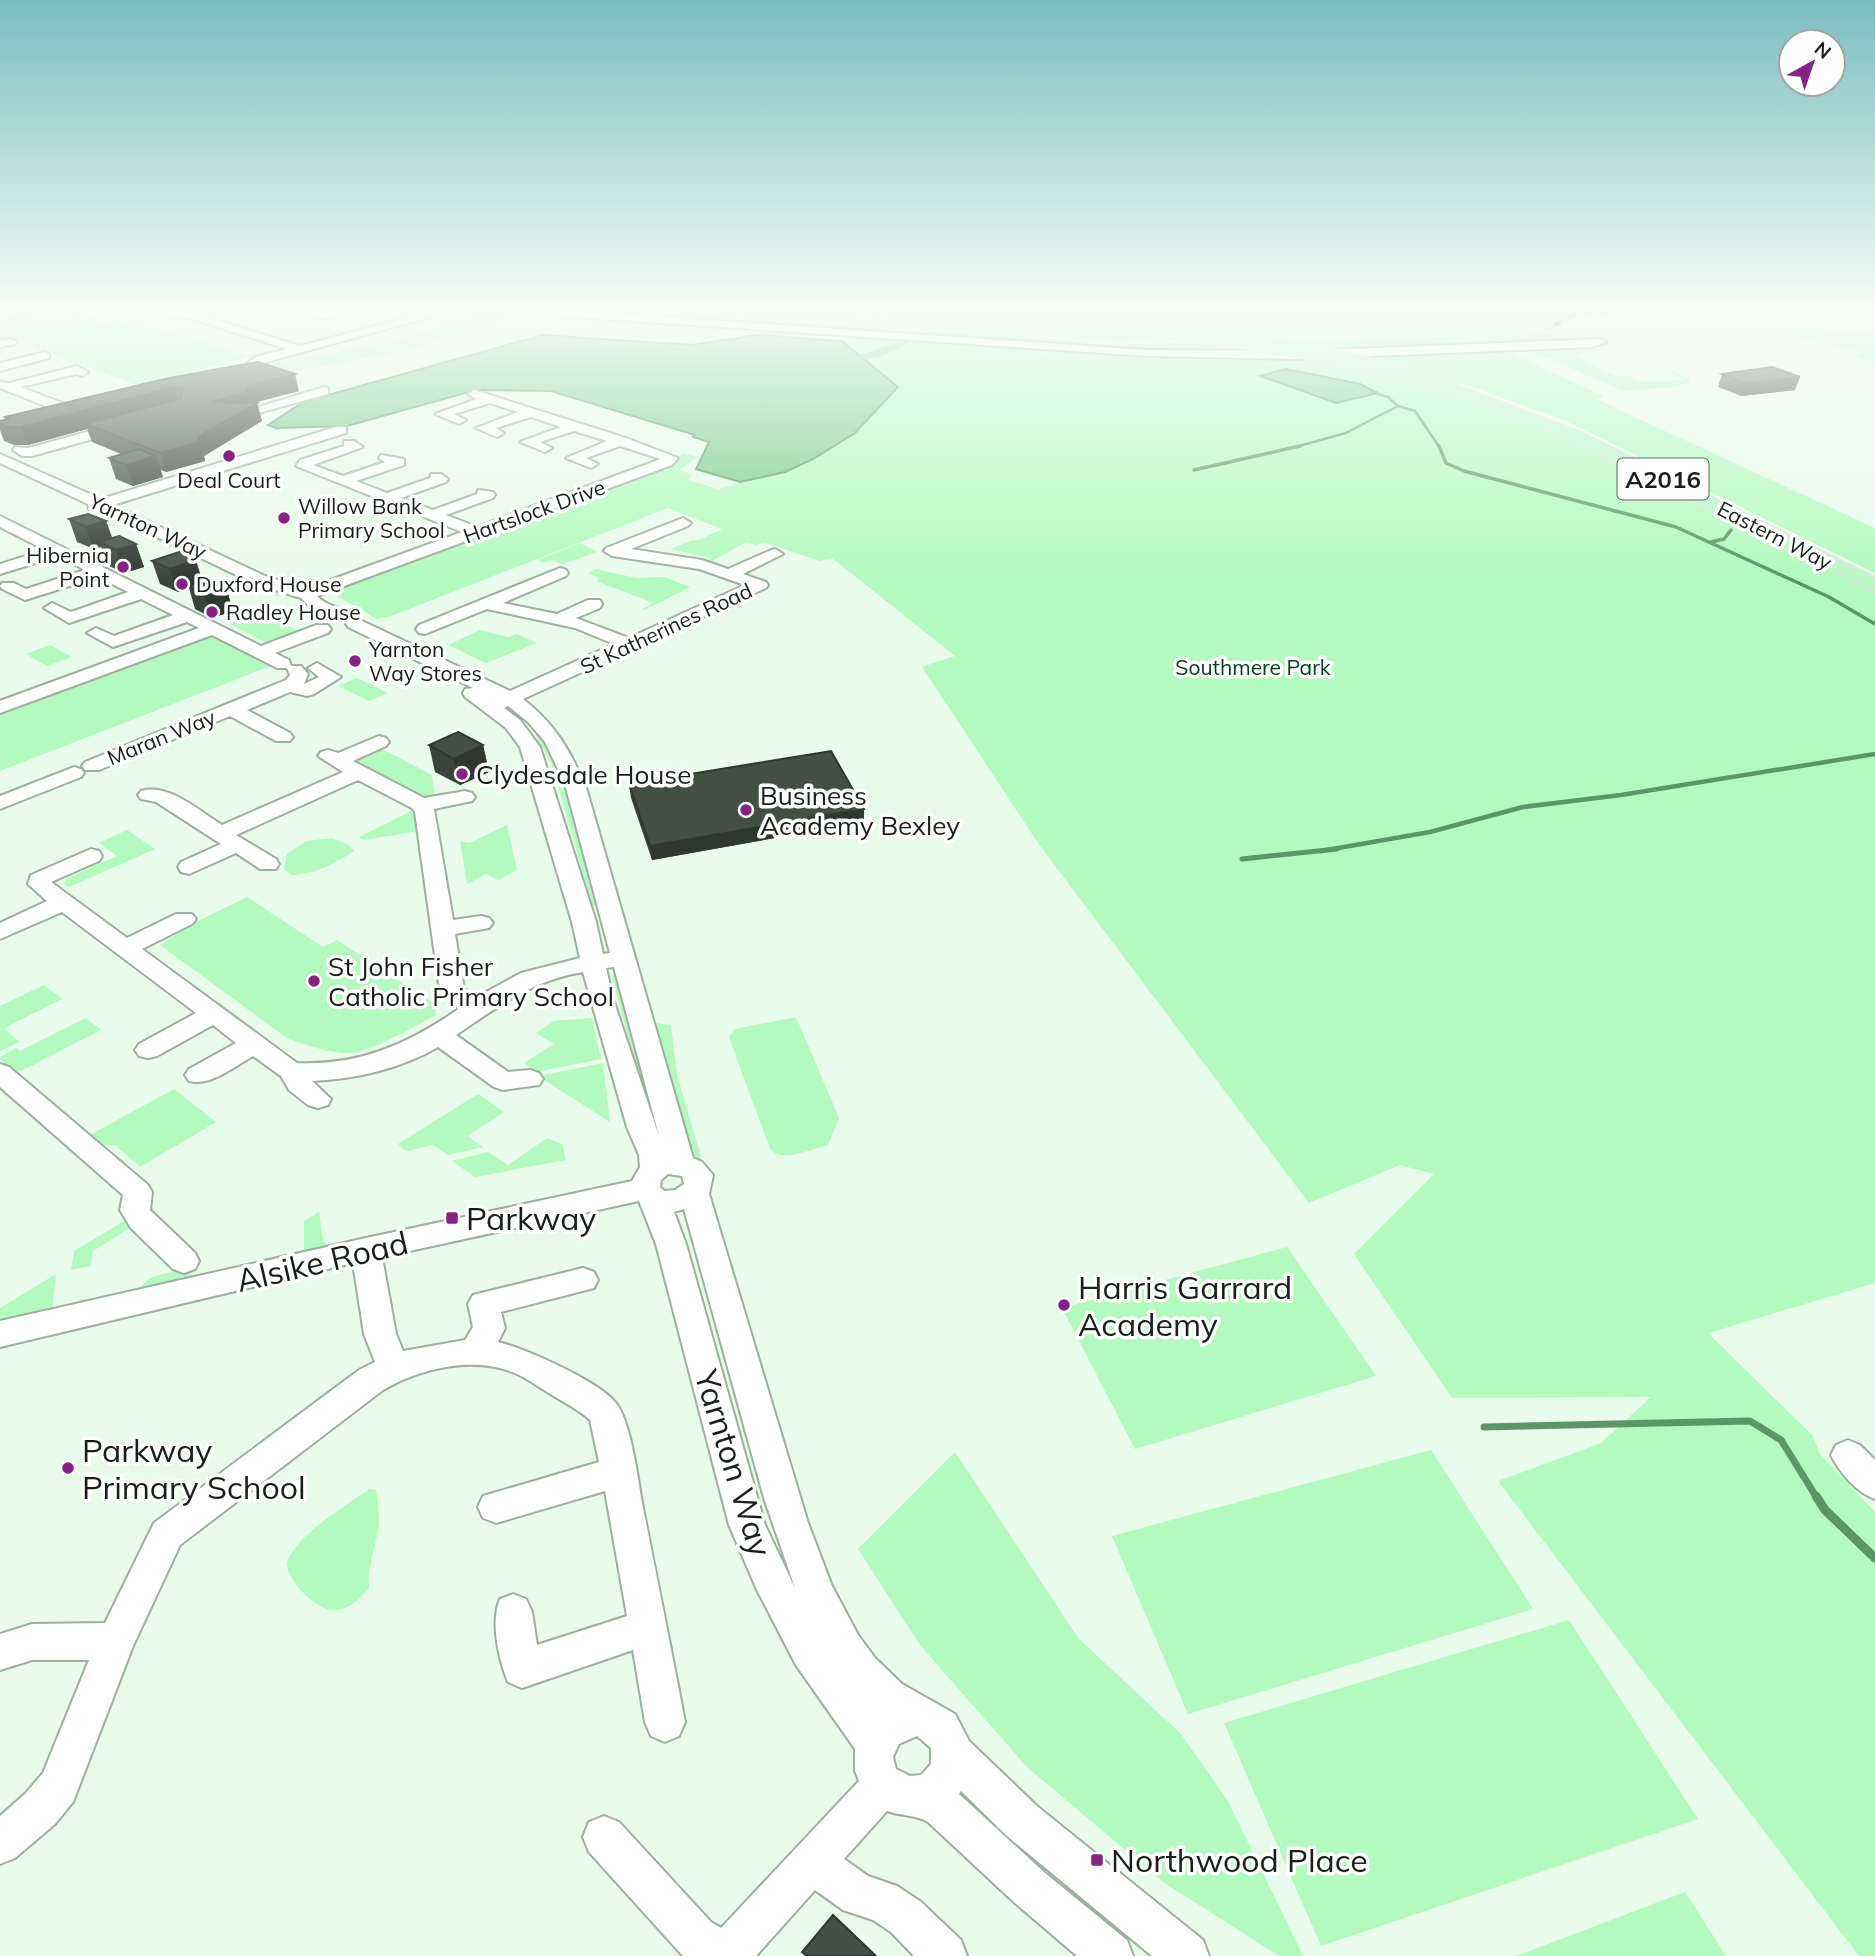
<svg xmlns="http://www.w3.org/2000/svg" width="1875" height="1956" font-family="Mulish,sans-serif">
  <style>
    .green { fill: #b2fabe }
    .water { fill: #76ca87; stroke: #5a9666; stroke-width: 2 }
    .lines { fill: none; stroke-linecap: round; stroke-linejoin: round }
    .stream-far5 { stroke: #5a9666; stroke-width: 2.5 }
    .stream-far4 { stroke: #5a9666; stroke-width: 3.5 }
    .stream-far3 { stroke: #5a9666; stroke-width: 4.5 }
    .stream-far2 { stroke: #5a9666; stroke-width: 5 }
    .stream-far1 { stroke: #5a9666; stroke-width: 7 }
    .stream { stroke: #5a9666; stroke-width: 9 }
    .canal { fill: #76ca87; fill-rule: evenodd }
    .minor-tunnel { stroke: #cadacc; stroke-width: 12; stroke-dasharray: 12 6; stroke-linecap: butt }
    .minor-casing { stroke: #9eaea0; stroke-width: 4 }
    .major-casing { stroke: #dfe0df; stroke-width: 3 }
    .minor { fill: #fff; fill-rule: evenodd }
    .major { fill: #bbf6c7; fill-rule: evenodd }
    .rail-casing { stroke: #48514a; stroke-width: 3.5 }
    .rail { stroke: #fff; stroke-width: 2.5; stroke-dasharray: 8; stroke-linecap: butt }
    .major-bridge-casing { stroke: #dfe0df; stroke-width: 17; stroke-linecap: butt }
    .major-bridge { stroke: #bbf6c7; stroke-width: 15 }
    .wall { fill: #39453a }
    .shaded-wall { fill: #2e3830 }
    .building { fill: #425044; stroke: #2e3830; stroke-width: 2 }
    .poi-dot { fill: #892086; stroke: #fff; stroke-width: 2.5 }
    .labels { text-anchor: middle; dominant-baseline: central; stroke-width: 7; stroke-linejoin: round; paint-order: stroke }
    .far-poi-label { font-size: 21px; fill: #181e19; stroke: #fff; text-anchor: start }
    .far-street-label { font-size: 21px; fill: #181e19; stroke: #fff }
    .far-park-label { font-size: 21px; fill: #004319; stroke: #fff }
    .shield { fill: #fff; stroke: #5d625e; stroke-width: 2 }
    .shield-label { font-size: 24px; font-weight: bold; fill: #181e19 }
    .poi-label { font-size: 26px; fill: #181e19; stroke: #fff; text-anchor: start }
    .near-poi-label { font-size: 32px; fill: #181e19; stroke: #fff; text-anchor: start }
    .near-street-label { font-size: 32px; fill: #181e19; stroke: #fff }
  </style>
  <rect width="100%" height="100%" fill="#e9fbeb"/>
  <path class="green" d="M 100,307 L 106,307 L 85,316 L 74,316 L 62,321 L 122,326 L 137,319 L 150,320 L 136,327 L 163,329 L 248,357 L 139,386 L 13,339 L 0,340 L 0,317 L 15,318 L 30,312 L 31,314 L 23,317 L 58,321 Z
    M 534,307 L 552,307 L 919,330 L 841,330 L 527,309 Z
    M 589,307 C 796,307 1005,309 1209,339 L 1114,341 Z
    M 963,307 L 1675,307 L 1572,313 L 1544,329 L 1384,337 L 1282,336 L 1120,318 Z
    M 1812,326 L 1838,333 L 1875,333 L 1875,363 L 1856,356 L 1866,354 C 1839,344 1811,345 1785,329 Z
    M 856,331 L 947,332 L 1091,342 L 1039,344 Z
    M 1538,331 L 1548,332 L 1567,341 C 1397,352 1229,355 1058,345 L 1402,339 Z
    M 867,336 L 1023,346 L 1043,355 L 1045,351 L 1039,348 L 1322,356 L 1468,393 L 1531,419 L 1875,590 L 1875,1283 L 1708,1333 L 1813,1436 L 1820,1454 L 1875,1512 L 1875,1956 L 1859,1956 L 1498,1481 L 1601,1443 L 1651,1397 L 1452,1398 L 1354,1254 L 1434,1174 L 1400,1165 L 1309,1203 L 1038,843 L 922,667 L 955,656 L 832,558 L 820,561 L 763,542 L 757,545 L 746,542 L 712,561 L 730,568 L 727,569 L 706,562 L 711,558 L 670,549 L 693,540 L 697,541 L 722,529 L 668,508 L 391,616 L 377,619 L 337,596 L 344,587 L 669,465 L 683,453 L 697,457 L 680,470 L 692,474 L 689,480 L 718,489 L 785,472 L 897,386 L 842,341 Z
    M 1582,346 L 1604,350 L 1572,354 L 1615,376 L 1628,375 L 1642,382 L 1685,380 L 1670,372 L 1673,372 L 1689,379 L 1690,382 L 1671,387 L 1624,391 L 1528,350 Z
    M 1488,350 L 1515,355 L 1603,396 L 1598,400 L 1875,528 L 1875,573 L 1566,421 L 1473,387 L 1366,356 Z
    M 101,509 L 285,593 L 277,596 L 111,519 L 97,510 Z
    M 580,543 L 597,552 L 563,564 L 551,560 L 544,563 L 538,560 Z
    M 596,569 L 636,578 L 664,577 L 690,587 L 645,610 L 642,609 L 653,603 L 596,581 L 600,579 L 589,573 Z
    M 261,613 L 299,631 L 267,643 L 230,624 Z
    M 480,630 L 508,637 L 517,634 L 537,643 L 486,663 L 448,645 Z
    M 207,633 L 271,666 L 0,771 L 0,710 Z
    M 50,645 L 72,657 L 47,666 L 26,654 Z
    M 357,678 L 388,693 L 369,701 L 338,686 Z
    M 529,721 L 561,764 L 603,904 L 592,906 L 553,768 Z
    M 380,748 L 432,775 L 435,798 L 422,796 L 358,761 L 365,754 Z
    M 411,811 L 419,823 L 418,831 L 364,840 L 359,837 Z
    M 507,825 L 517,870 L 498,880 L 486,874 L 467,884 L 460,841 L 470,843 Z
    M 127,830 L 155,849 L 69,887 L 64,884 L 67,878 L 117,856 L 99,843 Z
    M 332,838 L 348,844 L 354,851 C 334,864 316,874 291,875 L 284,869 L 287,854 L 306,841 Z
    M 247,897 L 323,947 L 337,940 L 435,1004 L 436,1015 C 415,1026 373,1051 351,1053 C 331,1054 306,1045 287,1038 L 160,945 L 196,922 Z
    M 618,971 L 657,1108 L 648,1108 L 611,975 Z
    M 44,985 L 62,999 L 4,1028 L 19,1042 L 0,1051 L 0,1006 Z
    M 796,1017 L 839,1118 L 828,1145 C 812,1149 782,1163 770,1149 L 729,1037 L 735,1029 Z
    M 86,1018 L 101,1030 L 23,1070 L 14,1072 L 0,1059 L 0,1057 L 16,1048 L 20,1051 Z
    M 592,1018 L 601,1059 L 536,1072 L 524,1063 L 554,1044 L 536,1033 L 554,1021 Z
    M 654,1023 L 671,1025 L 677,1075 L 703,1163 L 687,1151 Z
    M 603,1063 L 610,1122 L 538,1076 Z
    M 174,1089 L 216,1122 L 140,1167 L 115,1145 L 98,1145 L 88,1136 Z
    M 478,1094 L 504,1112 L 467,1136 L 483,1147 L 448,1155 L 433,1145 L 406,1151 L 398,1144 Z
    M 547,1138 L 562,1144 L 566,1160 L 475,1177 L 452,1161 L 488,1152 L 508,1165 Z
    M 319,1212 L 323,1241 L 332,1247 L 314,1252 L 304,1251 L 304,1221 Z
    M 126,1220 L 130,1224 L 128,1229 L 93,1251 L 91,1266 L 71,1270 L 74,1251 Z
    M 1287,1247 L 1376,1376 L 1135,1449 L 1062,1308 Z
    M 181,1270 L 196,1277 L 145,1290 L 141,1289 C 146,1274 167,1274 181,1270 Z
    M 56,1274 L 52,1312 L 0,1324 L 0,1308 Z
    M 1431,1450 L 1533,1609 L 1188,1714 L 1112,1536 Z
    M 955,1452 L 1078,1638 L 1181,1734 L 1228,1801 L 1303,1956 L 1279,1956 L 1163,1882 L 1027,1767 L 920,1645 L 858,1549 Z
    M 369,1489 L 376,1490 C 378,1504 380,1517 378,1531 C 373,1555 369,1561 369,1588 C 359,1599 351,1609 334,1610 C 318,1612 281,1576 288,1560 C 299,1533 345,1507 369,1489 Z
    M 1569,1620 L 1698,1819 L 1321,1946 L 1224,1723 Z
    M 1685,1892 L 1726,1956 L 1516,1956 Z"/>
  <path class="water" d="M 543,335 L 692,345 L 757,335 L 842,341 L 898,387 L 855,433 L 813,459 L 785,472 L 740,482 L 696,469 L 709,442 L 693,437 L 695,435 L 551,391 L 476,390 L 347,426 L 276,428 L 268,425 L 303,402 Z
    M 1286,369 L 1360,384 L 1378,393 L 1336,403 L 1260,376 Z"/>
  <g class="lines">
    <path class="stream-far5" d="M 1372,392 L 1388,397 L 1398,406 L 1415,411 L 1440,448
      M 1292,448 L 1346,433 L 1398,406"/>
    <path class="stream-far4" d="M 1439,446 L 1446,463 L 1464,471 L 1676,527 L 1829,597 L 1875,624
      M 1194,470 L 1300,446
      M 1711,542 L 1724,539 L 1731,530"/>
    <path class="stream-far3" d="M 1321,851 L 1430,832 L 1523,807 L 1621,795 L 1875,754"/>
    <path class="stream-far2" d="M 1242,859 L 1337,849"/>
    <path class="stream-far1" d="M 1484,1427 L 1750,1421 L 1781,1440 L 1817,1498"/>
    <path class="stream" d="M 1816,1496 L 1825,1510 L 1875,1558"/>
    <path class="canal" d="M 904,340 L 911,342 L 882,356 L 860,360 L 856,357 Z"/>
    <path class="minor-tunnel" d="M 471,307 L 512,310"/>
    <g class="minor-casing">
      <path id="minor" d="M 25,307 L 41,307 L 13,318 L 8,315 Z
        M 101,307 L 116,307 L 83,322 L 74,320 Z
        M 119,307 L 150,307 L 193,313 L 300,346 L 448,307 L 466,307 L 263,363 L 246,374 L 240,370 L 255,357 L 287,349 L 192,319 L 124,310 Z
        M 293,307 L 327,313 L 343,307 L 359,307 L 328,319 L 273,308 Z
        M 517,307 L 1147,350 L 1299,351 L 1601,339 L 1607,342 L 1592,347 L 1299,359 L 1147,356 L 512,313 L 507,310 Z
        M 11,339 L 17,342 L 15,344 L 0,347 L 0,341 Z
        M 45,352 L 49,354 L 49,358 L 0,371 L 0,363 Z
        M 77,366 L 88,372 L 82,376 L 76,374 L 21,387 L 70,406 L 70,412 L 60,412 L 0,388 L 0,382 L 10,383 Z
        M 324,387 L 328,388 L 328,394 L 258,413 L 252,409 Z
        M 474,390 L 626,438 L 678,458 L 672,465 L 317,596 C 328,609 352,607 360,620 L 510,691 L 614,644 L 575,628 L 487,609 L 425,634 L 419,633 L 416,629 L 419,625 L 560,568 L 566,570 L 568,573 L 566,576 L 503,603 L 557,614 L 588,600 L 600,600 L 602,604 L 600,608 L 576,618 L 629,638 L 745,585 L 699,569 L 612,556 L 604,551 L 606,548 L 683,518 L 691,523 L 688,526 L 631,549 L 702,560 L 728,569 L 769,551 L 775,549 L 783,554 L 743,574 L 766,582 L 768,585 L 766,588 L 523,699 C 556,725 568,748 585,784 L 693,1158 L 702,1162 L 713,1175 L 709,1194 L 808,1523 L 832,1586 L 858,1635 L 875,1658 L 902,1684 L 955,1714 L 969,1741 L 1038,1807 L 1203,1940 L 1209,1956 L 1152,1956 L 1008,1837 L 961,1791 L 959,1794 L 1045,1873 L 1127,1940 L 1133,1956 L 1077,1956 L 1015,1903 L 928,1822 C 917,1815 901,1816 887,1811 L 844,1859 L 868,1876 L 897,1886 L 921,1902 L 961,1940 L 967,1956 L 914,1956 L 891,1932 L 873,1920 L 843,1910 L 815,1890 L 756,1956 L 683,1956 L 589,1852 L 583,1837 L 589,1822 L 604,1816 L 619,1822 L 711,1922 L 721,1928 L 859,1781 L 855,1771 L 855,1749 L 796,1665 L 757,1590 L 729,1525 L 656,1244 L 639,1201 L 382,1257 L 396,1334 L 403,1351 L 465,1340 L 473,1327 L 468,1304 L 473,1295 L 583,1268 L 594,1272 L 598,1280 L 594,1288 L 501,1312 L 505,1328 L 498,1342 C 524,1348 604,1383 618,1406 C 631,1426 638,1478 642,1503 C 657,1577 671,1649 685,1722 L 679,1736 L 665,1742 L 651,1736 L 645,1722 L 633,1650 L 522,1688 L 508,1682 C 499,1660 490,1622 500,1599 L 513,1594 L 526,1599 L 532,1612 L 537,1645 L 627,1616 L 605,1491 L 496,1523 L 483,1518 L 478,1507 L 483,1496 L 599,1462 L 590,1420 C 578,1409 563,1402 549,1393 C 539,1387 528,1379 517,1374 C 475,1355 421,1368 383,1390 L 180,1545 L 133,1646 L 73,1802 L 55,1824 L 15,1858 L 0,1864 L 0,1816 L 25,1794 L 43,1773 L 89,1660 L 32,1660 L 0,1670 L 0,1634 L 32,1624 L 105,1623 L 154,1523 L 359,1370 L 375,1362 L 364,1334 L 353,1263 L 0,1347 L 0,1321 L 366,1238 L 632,1181 L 640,1167 L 639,1155 L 627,1127 L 583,972 C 533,980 497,1007 456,1035 L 508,1072 L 530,1070 L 539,1073 L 543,1079 L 539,1085 L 503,1090 L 494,1087 L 438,1047 C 400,1069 355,1079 312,1081 L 331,1099 L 328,1105 L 318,1108 L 308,1105 L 289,1090 L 281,1076 L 253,1056 C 235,1066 210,1087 189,1081 L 185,1075 L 189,1069 L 236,1043 L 213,1025 L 157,1056 L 148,1058 L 139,1056 L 135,1050 L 139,1044 L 196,1013 L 62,912 L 0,939 L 0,923 L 47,901 L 28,884 L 31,875 L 91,849 L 99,851 L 102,856 L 99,861 L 51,882 L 127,938 L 176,914 L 192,914 L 196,919 L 192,924 L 142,949 L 297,1063 C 360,1066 410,1043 460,1008 L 440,992 L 415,812 L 412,808 L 358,780 L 236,835 L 276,859 L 279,864 L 276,869 L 260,869 L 236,853 L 189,874 L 181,872 L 178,867 L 181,862 L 221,844 L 156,802 L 141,799 L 138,795 L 141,791 C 169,783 199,811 222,825 L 343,772 L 318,756 L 321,752 L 328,750 L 338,753 L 379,736 L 386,738 L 389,742 L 386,746 L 353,761 L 424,798 L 465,791 L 472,793 L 475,797 L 472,801 L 434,809 L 453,920 L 481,916 L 489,918 L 493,923 L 489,928 L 455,934 L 464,989 L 477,997 L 521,973 L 580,958 L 572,922 L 520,747 L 506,728 L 465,697 L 463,693 L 465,689 L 473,688 L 348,627 L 345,622 L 314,611 L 301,598 L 253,583 L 99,509 L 89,509 L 88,504 L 0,463 L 0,454 L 101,499 L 336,427 L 346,427 L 346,433 L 113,505 L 265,576 L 306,589 L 462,532 L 296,466 L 300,460 L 344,446 L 344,441 L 354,441 L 363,447 L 313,465 L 343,476 L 385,462 L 379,458 L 381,455 L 404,459 L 404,465 L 356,481 L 387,493 L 430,478 L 431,474 L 441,474 L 448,479 L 446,482 L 401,498 L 433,510 L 477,494 L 478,490 L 493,492 L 495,495 L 493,498 L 446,515 L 477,527 L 661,459 L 620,446 L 586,458 L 598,464 L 591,468 L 566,458 L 607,441 L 574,431 L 540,442 L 552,448 L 545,452 L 520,442 L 561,427 L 531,417 L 496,428 L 504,433 L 497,437 L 476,428 L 518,412 L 490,403 L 454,414 L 466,420 L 459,424 L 435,414 L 477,399 L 468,394 ZM 508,706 L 528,722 L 545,742 L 565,784 L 610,953 L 603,954 L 596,922 L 540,747 L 520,720 L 504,708 ZM 614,967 L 659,1136 L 613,999 L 606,968 ZM 668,1174 L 682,1176 L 684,1184 L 675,1190 L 664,1191 L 660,1187 L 661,1180 ZM 684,1209 L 764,1498 L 795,1588 L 765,1525 L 686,1244 L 674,1212 ZM 917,1736 L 931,1748 L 931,1764 L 921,1775 L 910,1776 L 896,1769 L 893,1757 L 899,1744 Z
        M 120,423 L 127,427 L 125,430 L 32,456 L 22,456 L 13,450 L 15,447 L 28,448 Z
        M 0,516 L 261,646 L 316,625 L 328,625 L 331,629 L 328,633 L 275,653 L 289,660 L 291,666 L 301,666 L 308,674 L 304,684 L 319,677 L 308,668 L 317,663 L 341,677 L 314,694 L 307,696 L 290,692 L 247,710 L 290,733 L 293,737 L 290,741 L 276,741 L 230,716 L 99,770 L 85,770 L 82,766 L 85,762 L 286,680 L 290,675 L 287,668 L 277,668 L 212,635 L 0,713 L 0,701 L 199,628 L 187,622 L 113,647 L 87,633 L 96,628 L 114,636 L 173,615 L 141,599 L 69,623 L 44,608 L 52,603 L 71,612 L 128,592 L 98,577 L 25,600 L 2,589 L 0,586 L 2,583 L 14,583 L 26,589 L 85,570 L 58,556 L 0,574 L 0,564 L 45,550 L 0,527 Z
        M 74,767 L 81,769 L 84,773 L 81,777 L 0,809 L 0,796 Z
        M 0,1064 L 9,1067 L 148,1185 L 152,1192 L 150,1210 L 195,1253 L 199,1261 L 195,1269 L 184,1273 L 173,1269 L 131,1228 L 120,1210 L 123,1195 L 0,1087 Z
        M 1848,1440 L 1860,1445 L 1875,1460 L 1875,1499 C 1856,1492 1840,1473 1831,1455 L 1836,1445 Z"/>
    </g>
    <g class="major-casing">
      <path id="major" d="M 795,307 C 920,307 1043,312 1168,325 L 1175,329 L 1168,333 C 1046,320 923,315 801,311 Z
        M 486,312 L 493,316 L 491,319 L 432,341 L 397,351 L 242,379 L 235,375 L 242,371 L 394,343 Z
        M 1445,381 L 1583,433 L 1875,578 L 1875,592 L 1571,439 L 1440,388 L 1438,385 Z"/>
    </g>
    <use href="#minor" class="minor"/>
    <use href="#major" class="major"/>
    <g class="rail-casing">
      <path id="rail" d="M 1547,329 L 1576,314 L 1693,307"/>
    </g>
    <use href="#rail" class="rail"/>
    <g class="major-bridge-casing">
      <path id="major-bridge" d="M 486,316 L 516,307
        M 1168,329 L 1333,356 L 1445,385"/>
    </g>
    <use href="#major-bridge" class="major-bridge"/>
  </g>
  <path class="wall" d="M 1722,374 L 1795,390 L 1741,396 L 1718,387 Z
    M 169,378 L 299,391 L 253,403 L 257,403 L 262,421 L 204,456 L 205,461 L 166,472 L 160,470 L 163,477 L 133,486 L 116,479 L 109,458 L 121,454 L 92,442 L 87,429 L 28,445 L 14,445 L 4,441 L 0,430 L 0,421 L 6,420 L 5,417 Z
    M 69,519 L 106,521 L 112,538 L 136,544 L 144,567 L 124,573 L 107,565 L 101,547 L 94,549 L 77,542 Z
    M 152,561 L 202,581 L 226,587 L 233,611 L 212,618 L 195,609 L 189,588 L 178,592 L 160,584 Z
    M 429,745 L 483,745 L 489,772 L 460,785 L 435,772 Z
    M 629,784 L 864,822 L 652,860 L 631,798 Z"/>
  <path class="shaded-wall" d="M 295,374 L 299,391 L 252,403 L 257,403 L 262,421 L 204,456 L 205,461 L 166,472 L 160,453 L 198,437 L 212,402 L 248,386 Z
    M 1800,377 L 1795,390 L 1741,396 L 1745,383 Z
    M 174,387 L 179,404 L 85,424 L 87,429 L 28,445 L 21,427 Z
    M 156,456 L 163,477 L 133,486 L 126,465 Z
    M 106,521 L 114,543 L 99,542 L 101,547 L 94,549 L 86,527 Z
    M 136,544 L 144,567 L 124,573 L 116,550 Z
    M 196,560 L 203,583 L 188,586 L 189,588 L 178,592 L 170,569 Z
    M 226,587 L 233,611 L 212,618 L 204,595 Z
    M 483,745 L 489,772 L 460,785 L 454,759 Z
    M 864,809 L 864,822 L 652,860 L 650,846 Z"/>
  <path class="building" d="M 258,362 L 295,374 L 248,386 L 246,393 L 212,402 L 257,403 L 198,437 L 200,442 L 160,453 L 85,424 L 180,399 L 182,389 L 174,387 L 21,427 L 7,427 L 0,424 L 0,421 L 9,419 L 5,417 L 169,378 Z
    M 1772,367 L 1800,377 L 1745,383 L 1722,374 Z
    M 139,449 L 156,456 L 126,465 L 109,458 Z
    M 88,514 L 106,521 L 86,527 L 69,519 Z
    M 119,536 L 136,544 L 116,550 L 99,542 Z
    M 179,552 L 196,560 L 170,569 L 152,561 Z
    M 208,579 L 226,587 L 204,595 L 188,586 Z
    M 458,732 L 483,745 L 454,759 L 429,745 Z
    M 831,751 L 864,809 L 650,846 L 629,784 Z
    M 833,1915 L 876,1956 L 807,1956 L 802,1952 Z"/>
  <linearGradient id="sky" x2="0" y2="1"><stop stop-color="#7abdc1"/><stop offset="0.53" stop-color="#f5fdf6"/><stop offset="1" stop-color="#f5fdf6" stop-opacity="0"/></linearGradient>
  <rect width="1875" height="581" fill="url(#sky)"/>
  <g class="poi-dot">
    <circle cx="229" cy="456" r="7"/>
    <circle cx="284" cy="518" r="7"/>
    <circle cx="123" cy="567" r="7"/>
    <circle cx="182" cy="584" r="7"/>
    <circle cx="212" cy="612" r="7"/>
    <circle cx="355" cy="661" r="7"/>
    <circle cx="462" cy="774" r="7"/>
    <circle cx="746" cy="810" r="7"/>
    <circle cx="314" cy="981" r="7"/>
    <rect x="445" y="1211" width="14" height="14" rx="3.5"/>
    <circle cx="1064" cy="1305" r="7"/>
    <circle cx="68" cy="1468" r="7"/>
    <rect x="1090" y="1853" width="14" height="14" rx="3.5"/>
  </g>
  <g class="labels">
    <g class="far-poi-label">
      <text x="229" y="480" text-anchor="middle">Deal Court</text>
      <text x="298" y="506">Willow Bank<tspan x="298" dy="24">Primary School</tspan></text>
      <text x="109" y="555" text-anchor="end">Hibernia<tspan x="109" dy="24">Point</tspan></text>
      <text x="196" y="584">Duxford House</text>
      <text x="226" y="612">Radley House</text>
      <text x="369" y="649">Yarnton<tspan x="369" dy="24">Way Stores</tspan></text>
    </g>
    <g class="far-street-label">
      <text transform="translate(534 511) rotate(-20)">Hartslock Drive</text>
      <text transform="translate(148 526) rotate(25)">Yarnton Way</text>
      <text transform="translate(1775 535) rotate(27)">Eastern Way</text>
      <text transform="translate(666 628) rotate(-25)">St Katherines Road</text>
      <text transform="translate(161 737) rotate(-22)">Maran Way</text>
    </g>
    <g class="far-park-label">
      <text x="1253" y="667">Southmere Park</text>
    </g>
    <rect class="shield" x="1617.5" y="458.5" width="91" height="41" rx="5"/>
    <g class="shield-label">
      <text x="1663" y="479">A2016</text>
    </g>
    <g class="poi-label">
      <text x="476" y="774">Clydesdale House</text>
      <text x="760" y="795">Business<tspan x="760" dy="30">Academy Bexley</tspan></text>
      <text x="328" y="966">St John Fisher<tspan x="328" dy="30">Catholic Primary School</tspan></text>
    </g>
    <g class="near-poi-label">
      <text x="466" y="1218">Parkway</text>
      <text x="1078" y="1287">Harris Garrard<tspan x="1078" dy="37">Academy</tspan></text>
      <text x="82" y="1450">Parkway<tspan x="82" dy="37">Primary School</tspan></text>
      <text x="1111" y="1860">Northwood Place</text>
    </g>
    <g class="near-street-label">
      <text transform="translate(322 1261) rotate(-13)">Alsike Road</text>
      <text transform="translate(734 1463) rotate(73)">Yarnton Way</text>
    </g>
  </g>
  <g transform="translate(1812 63) rotate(40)"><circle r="33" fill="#ffffff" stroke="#a3a5a3" stroke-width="2"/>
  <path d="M0-5L12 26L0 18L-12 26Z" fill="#892086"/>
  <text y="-10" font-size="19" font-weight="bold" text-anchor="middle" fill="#181e19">N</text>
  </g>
</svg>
